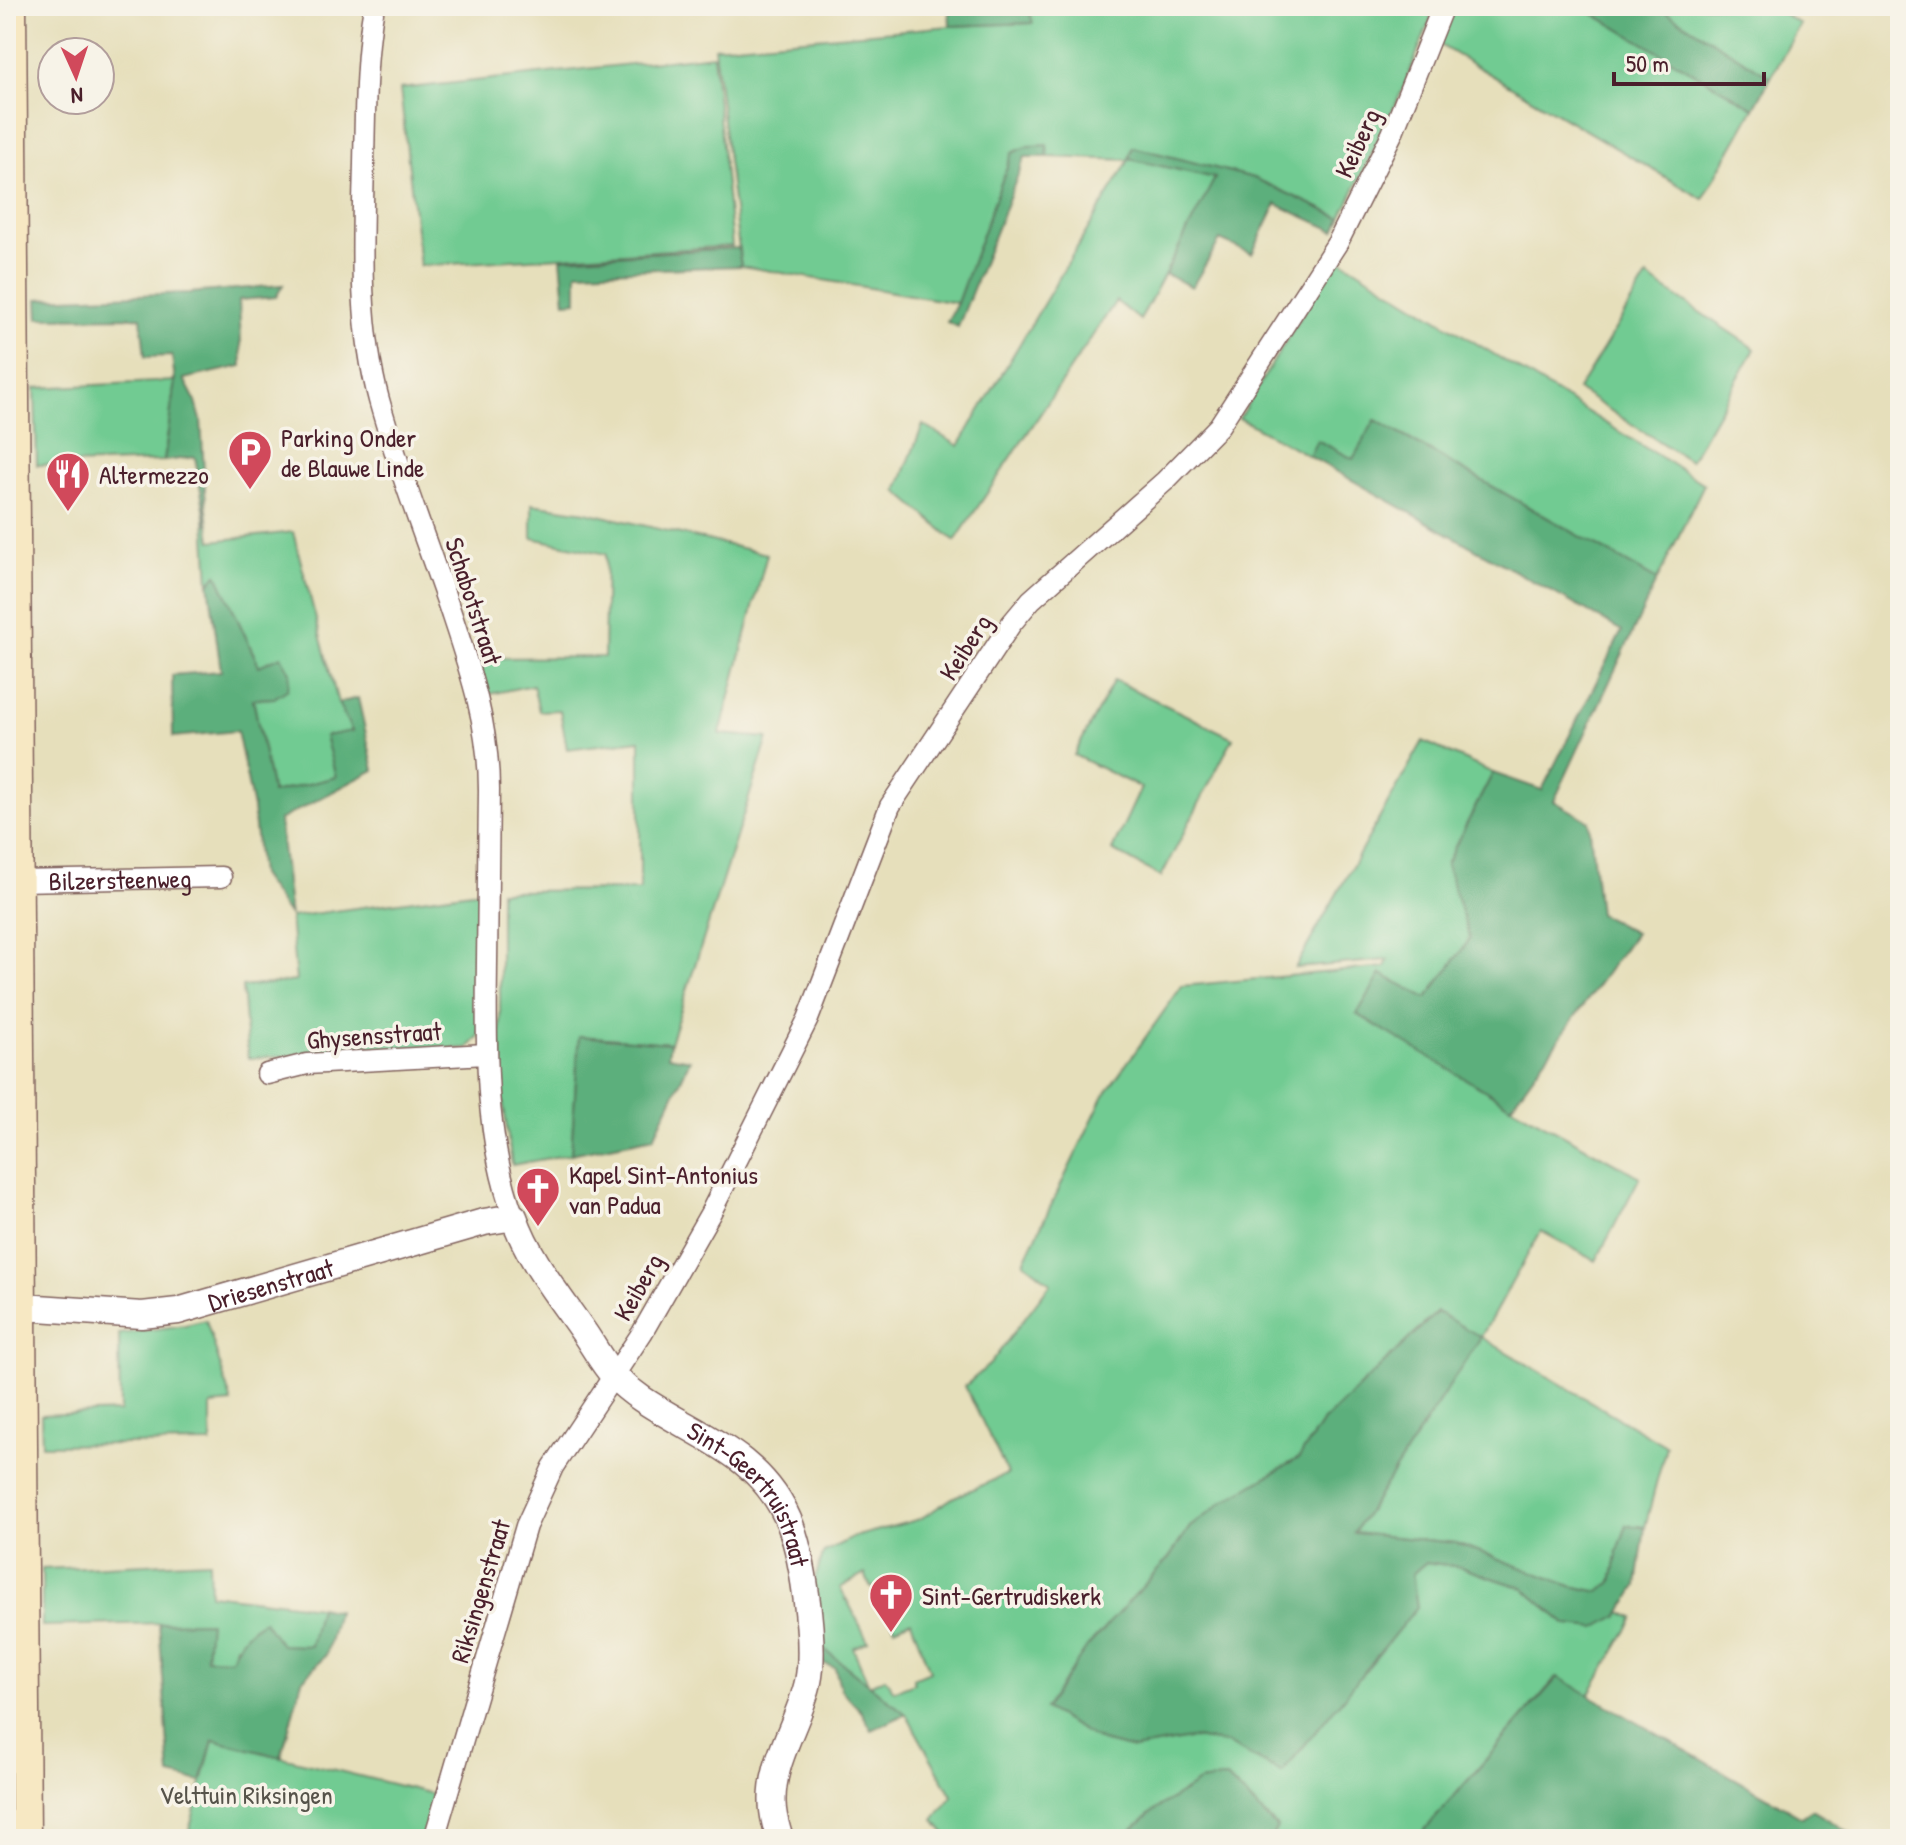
<svg xmlns="http://www.w3.org/2000/svg" width="1906" height="1845" font-family="'Patrick Hand',sans-serif">
  <style>
    .green { fill: #71cb92; stroke: #5e755e; stroke-width: 2; fill-rule: evenodd }
    .forest { fill: #5caf7c; stroke: #536754; stroke-width: 2 }
    .lines { fill: none; stroke-linecap: round; stroke-linejoin: round }
    .minor-casing { stroke: #81625d; stroke-width: 23 }
    .tertiary-casing { stroke: #81625d; stroke-width: 29 }
    .secondary-casing { stroke: #81625d; stroke-width: 31 }
    .minor { stroke: #fff; stroke-width: 20 }
    .tertiary { stroke: #fff; stroke-width: 26 }
    .secondary { stroke: #f7e8c3; stroke-width: 28 }
    .labels { text-anchor: middle; dominant-baseline: central; stroke-width: 7; stroke-linejoin: round; paint-order: stroke }
    .street-label { font-size: 26px; fill: #4a1f2b; stroke: #f7f3e8 }
    .poi-label { font-size: 26px; fill: #4a1f2b; stroke: #f7f3e8; text-anchor: start }
    .park-label { font-size: 26px; fill: #56534a; stroke: #f7f3e8 }
  </style>
  <rect width="100%" height="100%" fill="#f7f3e8"/>
  <filter id="ink" filterUnits="userSpaceOnUse"><feTurbulence type="fractalNoise" baseFrequency=".0125" numOctaves="2"/><feDisplacementMap in="SourceGraphic" scale="16" xChannelSelector="R" yChannelSelector="G"/><feConvolveMatrix kernelMatrix="1 2 1 2 8 2 1 2 1" color-interpolation-filters="sRGB"/></filter>
  <filter id="wash" filterUnits="userSpaceOnUse"><feTurbulence type="fractalNoise" baseFrequency=".006" numOctaves="4" result="noise"/><feDisplacementMap in="SourceGraphic" scale="32" xChannelSelector="R" yChannelSelector="G"/><feGaussianBlur stdDeviation="1.8" result="paint"/><feColorMatrix in="noise" values="0 0 0 0 0 0 0 0 0 0 0 0 0 0 0 0 0 1.4 0 .05"/><feComposite in="paint" operator="in"/></filter>
  <g filter="url(#wash)">
    <rect width="100%" height="100%" fill="#e6dfbb"/>
    <path class="green" d="M 969,6 L 1220,6 L 1253,9 L 1254,6 L 1436,6 L 1402,91 L 1341,218 L 1254,178 L 1133,147 L 1130,159 L 1216,178 L 1140,320 L 1116,301 L 955,541 L 897,491 L 923,425 L 959,446 L 1129,160 L 1048,157 L 1046,146 L 1012,153 L 957,303 L 741,266 L 714,47 L 950,26 L 1032,23 L 1029,10 L 969,12 Z
      M 1451,6 L 1580,6 L 1754,108 L 1703,199 L 1435,42 Z
      M 1656,6 L 1770,6 L 1800,24 L 1771,77 Z
      M 713,55 L 732,246 L 420,266 L 400,89 Z
      M 1340,259 L 1704,484 L 1657,580 L 1376,420 L 1353,459 L 1317,440 L 1309,456 L 1239,418 L 1334,262 Z
      M 1647,277 L 1755,349 L 1690,461 L 1578,390 Z
      M 175,381 L 164,461 L 37,465 L 35,388 Z
      M 202,471 L 211,541 L 293,532 L 338,703 L 353,731 L 337,777 L 272,793 L 253,699 L 274,698 L 217,575 L 209,583 Z
      M 532,504 L 586,512 L 767,554 L 720,734 L 768,738 L 670,1043 L 579,1036 L 571,1154 L 512,1165 L 500,1080 L 500,891 L 640,890 L 640,740 L 567,749 L 560,710 L 539,711 L 533,685 L 485,695 L 474,658 L 604,657 L 606,554 L 532,538 Z
      M 1114,680 L 1233,738 L 1161,877 L 1112,850 L 1141,788 L 1074,755 Z
      M 1423,741 L 1493,773 L 1446,864 L 1470,939 L 1427,998 L 1357,1014 L 1511,1106 L 1640,1177 L 1596,1261 L 1541,1231 L 1481,1337 L 1666,1446 L 1645,1527 L 1627,1525 L 1618,1551 L 1612,1582 L 1600,1592 L 1571,1586 L 1456,1543 L 1354,1533 L 1480,1338 L 1437,1312 L 1322,1423 L 1299,1458 L 1257,1482 L 1190,1527 L 1169,1558 L 1129,1602 L 1045,1709 L 1101,1741 L 1134,1749 L 1195,1738 L 1228,1744 L 1250,1754 L 1412,1574 L 1426,1562 L 1460,1567 L 1523,1588 L 1567,1625 L 1619,1616 L 1621,1612 L 1634,1618 L 1589,1695 L 1557,1677 L 1417,1839 L 1270,1839 L 1277,1827 L 1227,1778 L 1199,1782 L 1155,1810 L 1121,1839 L 950,1839 L 934,1820 L 952,1796 L 906,1714 L 823,1648 L 813,1584 L 824,1552 L 854,1537 L 920,1519 L 954,1497 L 1008,1474 L 965,1386 L 990,1364 L 1051,1283 L 1024,1262 L 1103,1097 L 1182,986 L 1385,967 L 1388,960 L 1295,968 ZM 865,1574 L 871,1588 L 877,1586 L 895,1628 L 911,1621 L 930,1671 L 913,1678 L 914,1683 L 894,1691 L 885,1678 L 869,1685 L 853,1648 L 868,1641 L 847,1600 L 844,1601 L 846,1599 L 840,1588 Z
      M 479,891 L 479,1036 L 468,1048 L 248,1058 L 242,987 L 296,981 L 290,917 Z
      M 206,1320 L 232,1403 L 211,1405 L 211,1443 L 42,1445 L 41,1415 L 120,1412 L 119,1334 L 185,1325 Z
      M 209,1561 L 210,1594 L 319,1607 L 311,1646 L 236,1645 L 231,1659 L 206,1658 L 208,1622 L 42,1626 L 42,1569 Z
      M 213,1740 L 437,1795 L 426,1839 L 187,1839 Z"/>
    <path class="forest" d="M 949,6 L 969,6 L 970,12 L 1029,10 L 1033,23 L 950,26 Z
      M 1580,6 L 1656,6 L 1771,77 L 1754,108 Z
      M 1047,145 L 1048,157 L 1025,157 L 958,327 L 947,322 L 957,303 L 1012,153 L 1028,146 Z
      M 1133,147 L 1254,178 L 1341,218 L 1335,231 L 1276,204 L 1252,254 L 1220,240 L 1192,287 L 1165,274 L 1215,178 L 1129,159 Z
      M 738,248 L 741,266 L 577,272 L 577,301 L 565,302 L 561,258 Z
      M 283,285 L 276,297 L 239,300 L 242,366 L 184,379 L 196,402 L 201,420 L 207,525 L 195,457 L 164,461 L 175,381 L 172,356 L 145,357 L 141,317 L 39,318 L 38,299 L 189,293 Z
      M 1375,420 L 1657,580 L 1554,801 L 1589,821 L 1599,914 L 1635,933 L 1511,1106 L 1357,1014 L 1381,974 L 1427,998 L 1470,939 L 1446,864 L 1493,773 L 1542,790 L 1622,631 L 1309,456 L 1317,440 L 1353,459 Z
      M 217,574 L 259,666 L 281,656 L 290,672 L 288,689 L 274,698 L 253,699 L 272,793 L 336,777 L 325,736 L 352,731 L 338,703 L 358,698 L 374,770 L 279,820 L 290,917 L 260,875 L 253,808 L 237,731 L 173,737 L 172,675 L 221,671 L 209,583 Z
      M 579,1036 L 670,1043 L 668,1056 L 690,1060 L 654,1137 L 571,1154 Z
      M 1437,1312 L 1481,1337 L 1354,1533 L 1456,1543 L 1571,1586 L 1600,1592 L 1612,1582 L 1618,1551 L 1627,1525 L 1645,1527 L 1637,1586 L 1619,1615 L 1596,1628 L 1567,1625 L 1523,1588 L 1460,1567 L 1426,1562 L 1412,1574 L 1417,1607 L 1282,1773 L 1228,1744 L 1195,1738 L 1134,1749 L 1101,1741 L 1045,1709 L 1087,1647 L 1169,1558 L 1190,1527 L 1223,1502 L 1299,1458 L 1322,1423 Z
      M 319,1607 L 337,1611 L 326,1655 L 302,1680 L 281,1757 L 213,1740 L 201,1782 L 170,1775 L 159,1623 L 209,1622 L 206,1658 L 231,1659 C 238,1642 247,1629 264,1621 L 281,1645 L 310,1646 Z
      M 823,1648 L 906,1714 L 872,1730 L 861,1711 L 841,1690 L 835,1668 L 823,1663 Z
      M 1558,1677 L 1802,1817 L 1812,1810 L 1861,1839 L 1417,1839 Z
      M 1227,1778 L 1277,1828 L 1270,1839 L 1121,1839 L 1155,1810 L 1199,1782 Z"/>
  </g>
  <g filter="url(#ink)">
    <g class="lines">
      <g class="minor-casing">
        <g id="minor">
          <path d="M 374,6 C 365,56 365,113 364,164 C 362,242 358,323 379,400 C 399,472 427,542 451,613 C 471,673 489,726 489,790 C 488,847 488,905 487,962 C 486,1047 484,1136 514,1217"/>
          <path id="s1" d="M 18,881 L 221,877"/>
          <path d="M 267,1074 L 307,1064 L 486,1054"/>
          <path d="M 434,1839 L 526,1526 L 553,1467 L 642,1333 L 710,1214 L 808,1019 L 890,806 L 1011,624 L 1031,600 L 1165,481 L 1219,426 L 1338,242 L 1392,134 L 1443,6"/>
        </g>
      </g>
      <g class="tertiary-casing">
        <g id="tertiary">
          <path id="s2" d="M 23,1307 L 142,1315 L 178,1311 L 484,1222 L 514,1217 C 528,1258 558,1295 583,1331 C 593,1345 602,1363 614,1376 C 622,1384 633,1393 642,1399 C 695,1435 757,1453 786,1515 C 803,1549 816,1645 808,1682 C 799,1724 768,1764 773,1810 C 774,1819 777,1830 780,1839"/>
        </g>
      </g>
      <g class="secondary-casing">
        <path id="secondary" d="M 12,6 L 26,1839"/>
      </g>
      <use href="#minor" class="minor"/>
      <use href="#tertiary" class="tertiary"/>
      <use href="#secondary" class="secondary"/>
    </g>
  </g>
  <defs>
    <g id="parking-pin" transform="scale(2.3)"><path d="M0 17L-7.5 6A9.5 9.5 0 1 1 7.5 6Z" fill="#d1495b" stroke="#f7f3e8"/><path d="M-3.5-5.5H1a3.5 3.5 0 0 1 0 7H-1V5.5H-3.5ZM-1-3.4V-.6H.8a1.4 1.4 0 0 0 0-2.8Z" fill="#fff"/></g>
    <g id="restaurant-pin" transform="scale(2.3)"><path d="M0 17L-7.5 6A9.5 9.5 0 1 1 7.5 6Z" fill="#d1495b" stroke="#f7f3e8"/><path d="M-5-6h1v4h1v-4h1v4h1v-4h1v5L-1.5 .5V6h-2V.5L-5-1ZM5-6V6H3V1.5H1.5Q1.5-4 5-6Z" fill="#fff"/></g>
    <g id="church-pin" transform="scale(2.3)"><path d="M0 17L-7.5 6A9.5 9.5 0 1 1 7.5 6Z" fill="#d1495b" stroke="#f7f3e8"/><path d="M-1.2-6h2.4v3.5h3.3v2.4h-3.3V6h-2.4V-.1h-3.3v-2.4h3.3Z" fill="#fff"/></g>
  </defs>
  <g fill-rule="evenodd">
    <use href="#parking-pin" x="250" y="452"/>
    <use href="#restaurant-pin" x="68" y="474"/>
    <use href="#church-pin" x="538" y="1189"/>
    <use href="#church-pin" x="891" y="1595"/>
  </g>
  <g class="labels">
    <g class="street-label">
      <text transform="translate(1357 143) rotate(-65)">Keiberg</text>
      <text transform="translate(474 601) rotate(72)">Schabotstraat</text>
      <text transform="translate(965 647) rotate(-57)">Keiberg</text>
      <text stroke="none"><textPath href="#s1" startOffset="102">Bilzersteenweg</textPath></text>
      <text transform="translate(374 1035) rotate(-4)">Ghysensstraat</text>
      <text stroke="none"><textPath href="#s2" startOffset="252">Driesenstraat</textPath></text>
      <text transform="translate(638 1287) rotate(-60)">Keiberg</text>
      <text stroke="none"><textPath href="#s2" startOffset="878">Sint-Geertruistraat</textPath></text>
      <text transform="translate(480 1591) rotate(-73)">Riksingenstraat</text>
    </g>
    <g class="poi-label">
      <text x="281" y="437">Parking Onder<tspan x="281" dy="30">de Blauwe Linde</tspan></text>
      <text x="99" y="474">Altermezzo</text>
      <text x="569" y="1174">Kapel Sint-Antonius<tspan x="569" dy="30">van Padua</tspan></text>
      <text x="922" y="1595">Sint-Gertrudiskerk</text>
    </g>
    <g class="park-label">
      <text x="246" y="1794">Velttuin Riksingen</text>
    </g>
  </g>
  <rect width="1906" height="1845" fill="none" stroke="#f7f3e8" stroke-width="32"/>
  <g transform="translate(76 76) rotate(177)"><circle r="38" fill="#f7f3e8" stroke="#b29e9c" stroke-width="2"/>
  <path d="M0-6L14 30L0 20L-14 30Z" fill="#d1495b"/>
  <text y="-12" font-size="22" font-weight="bold" text-anchor="middle" fill="#4a1f2b">N</text>
  </g>
  <path d="M1614 72v12h150v-12" fill="none" stroke="#4a1f2b" stroke-width="4"/>
  <text x="1626" y="72" font-size="24" fill="#4a1f2b" stroke="#f7f3e8" stroke-width="6" paint-order="stroke">50 m</text>
</svg>
